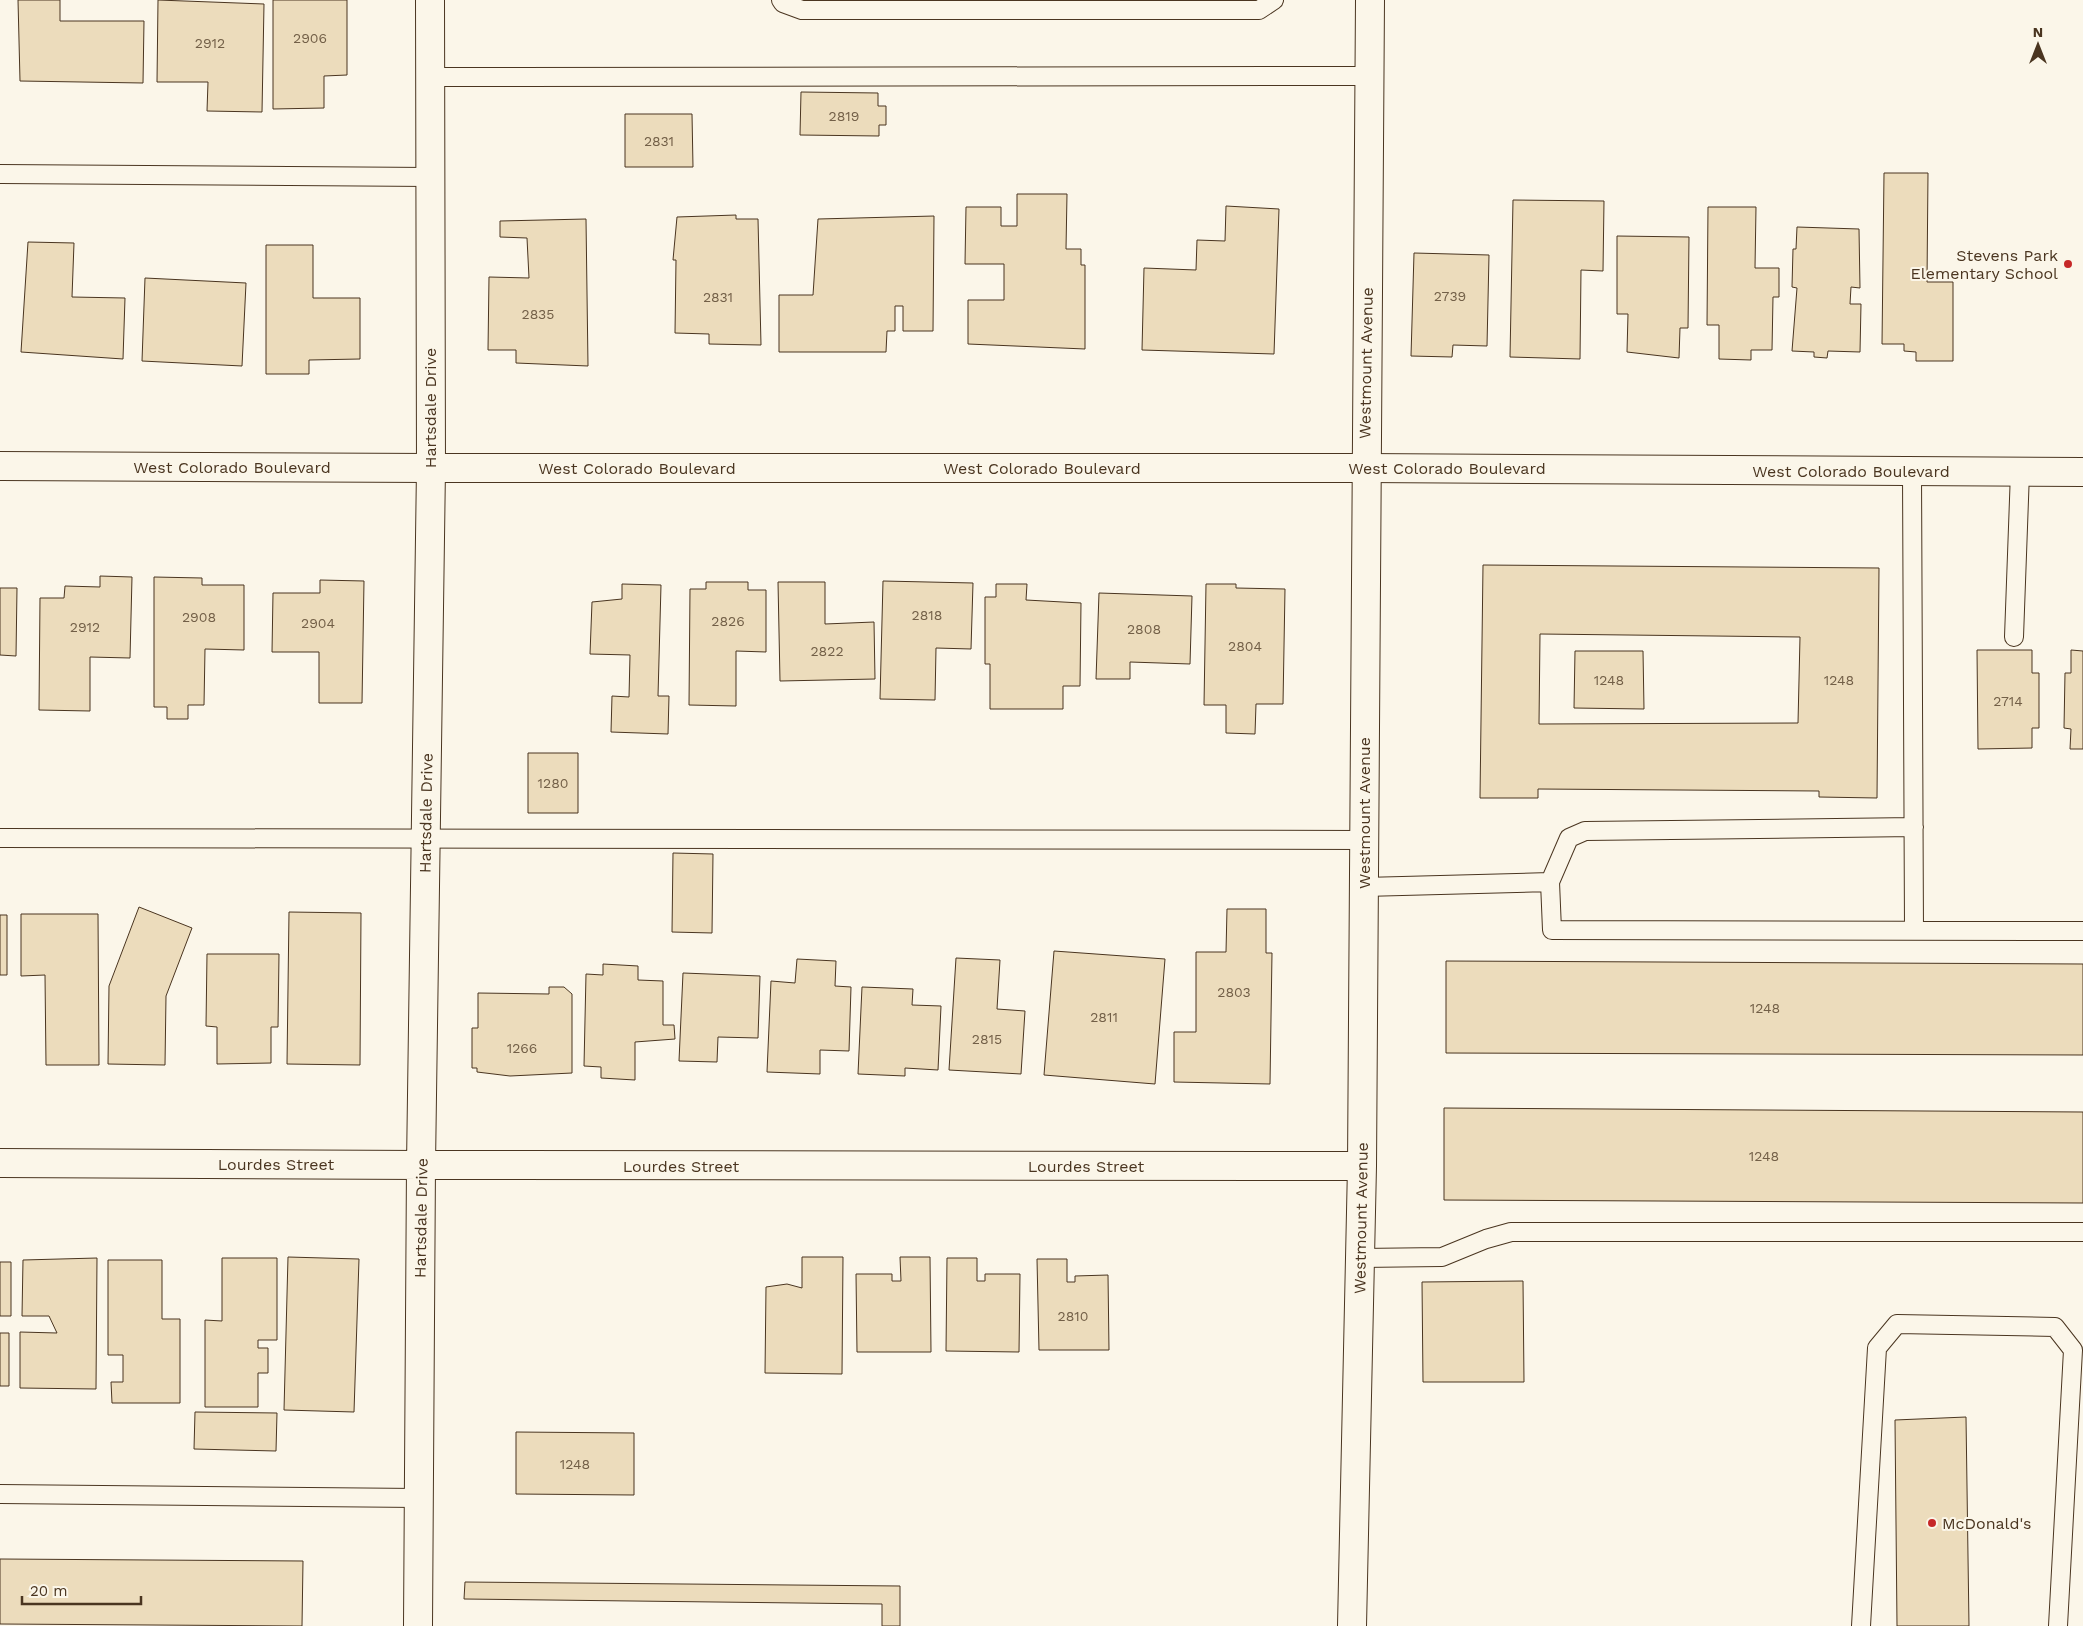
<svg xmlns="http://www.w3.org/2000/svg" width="2083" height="1626" font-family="'Work Sans',sans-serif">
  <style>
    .building { fill: #ecdcbc; stroke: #4a3520; fill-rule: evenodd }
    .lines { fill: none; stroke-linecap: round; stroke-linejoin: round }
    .service-casing { stroke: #4a3520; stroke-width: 20 }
    .minor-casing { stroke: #4a3520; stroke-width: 30 }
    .tertiary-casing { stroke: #4a3520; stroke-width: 30 }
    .service { stroke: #fbf6e9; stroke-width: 18 }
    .minor { stroke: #fbf6e9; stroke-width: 28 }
    .tertiary { stroke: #fbf6e9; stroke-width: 28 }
    .poi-dot { fill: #c62828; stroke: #fbf6e9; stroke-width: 2 }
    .labels { text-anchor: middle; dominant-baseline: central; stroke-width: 4; stroke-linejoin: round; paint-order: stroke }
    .number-label { font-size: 14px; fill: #725f47 }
    .poi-label { font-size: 16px; fill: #4a3520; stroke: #fbf6e9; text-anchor: end }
    .street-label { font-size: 16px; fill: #4a3520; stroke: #fbf6e9 }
  </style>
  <rect width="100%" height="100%" fill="#fbf6e9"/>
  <path class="building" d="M 18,0 L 60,0 L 60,21 L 144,21 L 143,83 L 20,81 Z
    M 158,0 L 264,4 L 262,112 L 207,111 L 208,82 L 157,82 Z
    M 273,0 L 347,0 L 347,75 L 324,76 L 324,108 L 273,109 Z
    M 801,92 L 878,93 L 878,106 L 886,106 L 886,125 L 879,125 L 879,136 L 800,135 Z
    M 625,114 L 692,114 L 693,167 L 625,167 Z
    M 1884,173 L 1928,173 L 1927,282 L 1953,282 L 1953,361 L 1916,361 L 1916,352 L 1904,351 L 1904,344 L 1882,344 Z
    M 1017,194 L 1067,194 L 1066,249 L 1081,249 L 1081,265 L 1085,265 L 1085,349 L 968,344 L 968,300 L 1004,300 L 1004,264 L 965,264 L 966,207 L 1001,207 L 1001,226 L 1017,226 Z
    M 1513,200 L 1604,201 L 1603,271 L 1581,270 L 1580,359 L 1510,357 Z
    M 1226,206 L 1279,209 L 1274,354 L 1142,350 L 1144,268 L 1196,270 L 1197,240 L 1225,241 Z
    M 1708,207 L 1756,207 L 1755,268 L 1779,268 L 1779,297 L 1773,297 L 1772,350 L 1751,350 L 1751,360 L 1719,359 L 1719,325 L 1707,325 Z
    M 736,215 L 736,219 L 758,219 L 761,345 L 709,344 L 709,334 L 675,333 L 676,260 L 673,260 L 677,217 Z
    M 934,216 L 933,331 L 903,331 L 903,306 L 895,306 L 895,331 L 887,331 L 886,352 L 779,352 L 779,295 L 813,295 L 818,219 Z
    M 586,219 L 588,366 L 516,363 L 516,350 L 488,350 L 489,277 L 529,278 L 527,238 L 500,237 L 500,221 Z
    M 1797,227 L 1859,229 L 1860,288 L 1851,287 L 1850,304 L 1861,304 L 1860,352 L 1828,351 L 1827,358 L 1814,357 L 1814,352 L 1792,351 L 1797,288 L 1792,287 L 1793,249 L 1796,249 Z
    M 1617,236 L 1689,237 L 1688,328 L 1680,328 L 1679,358 L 1627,352 L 1628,314 L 1617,314 Z
    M 28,242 L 74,243 L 72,297 L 125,298 L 123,359 L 21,352 Z
    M 266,245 L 313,245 L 313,298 L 360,298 L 360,359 L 309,360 L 309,374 L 266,374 Z
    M 1414,253 L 1489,255 L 1487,346 L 1453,345 L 1452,357 L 1411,356 Z
    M 145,278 L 246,283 L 242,366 L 142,361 Z
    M 1483,565 L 1879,568 L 1877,798 L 1819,797 L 1819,791 L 1538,789 L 1538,798 L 1480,798 ZM 1540,634 L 1800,637 L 1798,723 L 1539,724 Z
    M 100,576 L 132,577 L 130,658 L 90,657 L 90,711 L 39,710 L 40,598 L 64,598 L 65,586 L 100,587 Z
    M 154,577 L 202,578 L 202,585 L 244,585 L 244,650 L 205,649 L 204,705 L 188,705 L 188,719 L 167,719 L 167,707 L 154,707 Z
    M 320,580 L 364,581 L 362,703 L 319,703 L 319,652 L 272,652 L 273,593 L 320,593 Z
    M 883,581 L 973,583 L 971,649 L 936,648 L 935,700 L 880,699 Z
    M 706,582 L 748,582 L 748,590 L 766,590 L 766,652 L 736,651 L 736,706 L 689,705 L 690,589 L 706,589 Z
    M 778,582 L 825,582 L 825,624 L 874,622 L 875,679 L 780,681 Z
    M 622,584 L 661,585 L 658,696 L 669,696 L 668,734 L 611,732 L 612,696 L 629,697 L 630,655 L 590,654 L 592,602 L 622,599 Z
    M 996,584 L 1027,584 L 1026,600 L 1081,603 L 1080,686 L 1063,686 L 1063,709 L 990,709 L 990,664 L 985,664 L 985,597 L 996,597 Z
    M 1206,584 L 1236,584 L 1236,588 L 1285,589 L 1283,704 L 1256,704 L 1255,734 L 1226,733 L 1226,705 L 1204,705 Z
    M 0,588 L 17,588 L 16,656 L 0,655 Z
    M 1099,593 L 1192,596 L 1190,664 L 1130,662 L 1130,679 L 1096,679 Z
    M 1977,650 L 2032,650 L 2032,673 L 2039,673 L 2039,728 L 2032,728 L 2032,748 L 1978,749 Z
    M 2071,650 L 2083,651 L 2083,749 L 2070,749 L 2071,729 L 2064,728 L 2065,673 L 2071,673 Z
    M 1575,651 L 1643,651 L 1644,709 L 1574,708 Z
    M 528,753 L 578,753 L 578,813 L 528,813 Z
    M 673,853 L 713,854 L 712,933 L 672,932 Z
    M 139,907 L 192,928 L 166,996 L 165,1065 L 108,1064 L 109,986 Z
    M 1227,909 L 1266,909 L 1266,953 L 1272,953 L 1270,1084 L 1174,1082 L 1174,1032 L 1196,1032 L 1196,952 L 1226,952 Z
    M 289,912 L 361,913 L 360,1065 L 287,1064 Z
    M 21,914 L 98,914 L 99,1065 L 46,1065 L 45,975 L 21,976 Z
    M 0,915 L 7,915 L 7,975 L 0,975 Z
    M 1054,951 L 1165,959 L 1155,1084 L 1044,1075 Z
    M 207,954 L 279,954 L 278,1027 L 271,1027 L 271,1063 L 217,1064 L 217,1027 L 206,1026 Z
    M 956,958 L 1000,960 L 997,1009 L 1025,1011 L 1021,1074 L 949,1070 Z
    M 797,959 L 836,961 L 835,986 L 851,987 L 849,1051 L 820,1050 L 820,1074 L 767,1072 L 771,981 L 795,983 Z
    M 1446,961 L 2083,964 L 2083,1055 L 1446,1053 Z
    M 603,964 L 638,966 L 638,980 L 663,981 L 663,1025 L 674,1025 L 675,1039 L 635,1042 L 635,1080 L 601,1078 L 601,1067 L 584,1066 L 586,974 L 603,975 Z
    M 683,973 L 760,976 L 758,1038 L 718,1037 L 717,1062 L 679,1061 Z
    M 549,987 L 564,987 L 572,994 L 572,1073 L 510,1076 L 477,1072 L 477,1068 L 472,1068 L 472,1028 L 478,1028 L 478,993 L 549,994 Z
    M 862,987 L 913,989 L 912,1005 L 941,1006 L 938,1070 L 905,1068 L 905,1076 L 858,1074 Z
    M 1444,1108 L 2083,1112 L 2083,1203 L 1444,1200 Z
    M 288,1257 L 359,1259 L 354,1412 L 284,1410 Z
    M 802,1257 L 843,1257 L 842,1374 L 765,1373 L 766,1287 L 787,1284 L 802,1288 Z
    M 900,1257 L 930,1257 L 931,1352 L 857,1352 L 856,1274 L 892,1274 L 892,1281 L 901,1281 Z
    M 97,1258 L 96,1389 L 20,1388 L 20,1332 L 57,1333 L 49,1316 L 22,1316 L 23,1260 Z
    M 222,1258 L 277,1258 L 277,1340 L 258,1340 L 258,1348 L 268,1348 L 268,1373 L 258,1373 L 258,1407 L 205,1407 L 205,1320 L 222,1321 Z
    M 947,1258 L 977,1258 L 977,1281 L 985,1281 L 985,1274 L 1020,1274 L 1019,1352 L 946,1351 Z
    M 1037,1259 L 1067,1259 L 1067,1282 L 1075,1282 L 1075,1276 L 1108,1275 L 1109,1350 L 1039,1350 Z
    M 108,1260 L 162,1260 L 162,1319 L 180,1319 L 180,1403 L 112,1403 L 111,1382 L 123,1382 L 123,1355 L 108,1355 Z
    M 0,1262 L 11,1262 L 11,1316 L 0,1316 Z
    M 1523,1281 L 1524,1382 L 1423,1382 L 1422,1282 Z
    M 0,1333 L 9,1333 L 9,1386 L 0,1386 Z
    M 195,1412 L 277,1413 L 276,1451 L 194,1449 Z
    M 1966,1417 L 1969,1626 L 1897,1626 L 1895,1420 Z
    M 516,1432 L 634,1433 L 634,1495 L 516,1494 Z
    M 0,1559 L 303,1561 L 302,1626 L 0,1624 Z
    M 465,1582 L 900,1586 L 900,1626 L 882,1626 L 882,1604 L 464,1599 Z"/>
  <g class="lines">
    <g class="service-casing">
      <path id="service" d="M 781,0 L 783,3 L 802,10 L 1259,10 L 1274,0
        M 429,77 L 1369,76
        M 0,174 L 430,177
        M 1912,472 L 1914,930
        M 2014,637 L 2020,472
        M 0,838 L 1364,840
        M 1550,882 L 1569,838 L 1585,831 L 1914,827
        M 1364,887 L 1550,882 L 1552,930 L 2083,931
        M 1360,1258 L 1442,1257 L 1486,1239 L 1511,1232 L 2083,1232
        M 0,1494 L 418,1498
        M 1861,1626 L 1877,1348 L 1897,1324 L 2055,1327 L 2073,1350 L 2058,1626"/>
    </g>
    <g class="minor-casing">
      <path id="minor" d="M 0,1163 L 421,1165 L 1362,1166
        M 418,1626 L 421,1165 L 431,468 L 430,0
        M 1352,1626 L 1362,1166 L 1370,0"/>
    </g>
    <g class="tertiary-casing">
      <path id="tertiary" d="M 0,466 L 431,468 L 1365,468 L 2083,472"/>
    </g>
    <use href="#service" class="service"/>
    <use href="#minor" class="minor"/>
    <use href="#tertiary" class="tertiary"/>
  </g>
  <g class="poi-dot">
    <circle cx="2068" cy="264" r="5"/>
    <circle cx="1932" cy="1523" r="5"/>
  </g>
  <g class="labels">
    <g class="number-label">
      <text x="310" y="38">2906</text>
      <text x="210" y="43">2912</text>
      <text x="844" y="116">2819</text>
      <text x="659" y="141">2831</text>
      <text x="1450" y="296">2739</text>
      <text x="718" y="297">2831</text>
      <text x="538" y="314">2835</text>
      <text x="927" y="615">2818</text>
      <text x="199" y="617">2908</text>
      <text x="728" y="621">2826</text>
      <text x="318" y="623">2904</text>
      <text x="85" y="627">2912</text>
      <text x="1144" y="629">2808</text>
      <text x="1245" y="646">2804</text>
      <text x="827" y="651">2822</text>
      <text x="1609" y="680">1248</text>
      <text x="1839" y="680">1248</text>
      <text x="2008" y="701">2714</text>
      <text x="553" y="783">1280</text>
      <text x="1234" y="992">2803</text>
      <text x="1765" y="1008">1248</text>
      <text x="1104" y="1017">2811</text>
      <text x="987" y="1039">2815</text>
      <text x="522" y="1048">1266</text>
      <text x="1764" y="1156">1248</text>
      <text x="1073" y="1316">2810</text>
      <text x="575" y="1464">1248</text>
    </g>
    <g class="poi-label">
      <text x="2058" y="255">Stevens Park<tspan x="2058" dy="18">Elementary School</tspan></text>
      <text x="1942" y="1523" text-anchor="start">McDonald's</text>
    </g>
    <g class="street-label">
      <text transform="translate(1366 363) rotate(-89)">Westmount Avenue</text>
      <text transform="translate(430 408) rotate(-90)">Hartsdale Drive</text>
      <text x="232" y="467">West Colorado Boulevard</text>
      <text x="637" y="468">West Colorado Boulevard</text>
      <text x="1042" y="468">West Colorado Boulevard</text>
      <text x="1447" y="468">West Colorado Boulevard</text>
      <text x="1851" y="471">West Colorado Boulevard</text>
      <text transform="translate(426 813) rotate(-89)">Hartsdale Drive</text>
      <text transform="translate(1364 813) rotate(-90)">Westmount Avenue</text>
      <text x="276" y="1164">Lourdes Street</text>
      <text x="681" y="1166">Lourdes Street</text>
      <text x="1086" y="1166">Lourdes Street</text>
      <text transform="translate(421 1218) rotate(-89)">Hartsdale Drive</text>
      <text transform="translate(1361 1218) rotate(-89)">Westmount Avenue</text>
    </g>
  </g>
  <g transform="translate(2038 45)" stroke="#fbf6e9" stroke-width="4" paint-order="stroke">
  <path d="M0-4L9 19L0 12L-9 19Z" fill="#4a3520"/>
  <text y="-8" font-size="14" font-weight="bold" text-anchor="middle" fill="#4a3520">N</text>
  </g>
  <path d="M22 1596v8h119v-8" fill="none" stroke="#4a3520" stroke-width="2.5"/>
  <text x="30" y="1596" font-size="15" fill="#4a3520" stroke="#fbf6e9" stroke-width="4" paint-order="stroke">20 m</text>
</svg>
